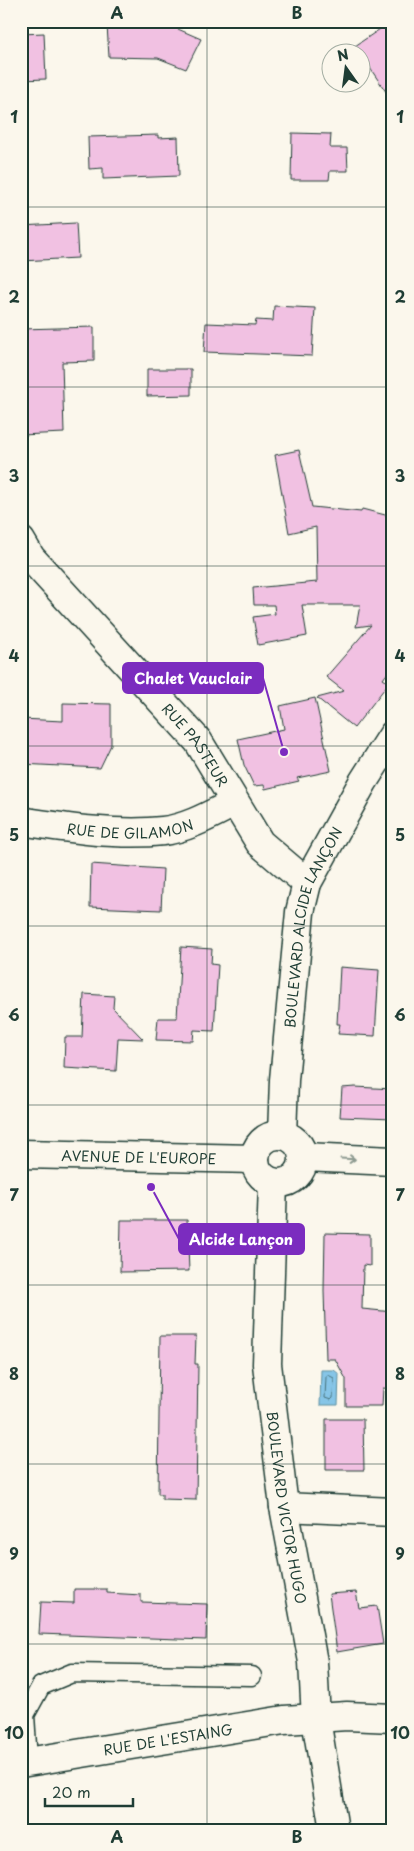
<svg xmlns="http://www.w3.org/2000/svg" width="414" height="1851" font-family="'Playpen Sans',sans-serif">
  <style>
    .water { fill: #86c5e7; stroke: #5d8f9f }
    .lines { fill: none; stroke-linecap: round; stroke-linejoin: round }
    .shore { stroke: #48737c; stroke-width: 1 }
    .building { fill: #f1c1e2; stroke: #1f3d34 }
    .lane-casing { stroke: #1f3d34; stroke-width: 21 }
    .street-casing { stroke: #1f3d34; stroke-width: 31 }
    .secondary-casing { stroke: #1f3d34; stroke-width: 31 }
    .lane { stroke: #fbf7ec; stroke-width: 18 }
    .street { stroke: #fbf7ec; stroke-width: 28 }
    .secondary { stroke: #fbf7ec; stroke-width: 28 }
    .oneway { stroke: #8d9a90 }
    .grid { fill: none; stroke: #1f3d34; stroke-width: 1; stroke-opacity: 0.55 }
    .labels { text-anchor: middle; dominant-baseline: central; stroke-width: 5; stroke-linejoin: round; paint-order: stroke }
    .street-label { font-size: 14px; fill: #1f3d34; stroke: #fbf7ec }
    .leader { fill: none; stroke: #7b2cbf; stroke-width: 2 }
    .callout-dot { fill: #7b2cbf; stroke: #fbf7ec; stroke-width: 2 }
    .callout { fill: #7b2cbf; stroke: #7b2cbf; stroke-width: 2 }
    .callout-label { font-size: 15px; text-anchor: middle; font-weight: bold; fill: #fff }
    .neatline { fill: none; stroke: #1f3d34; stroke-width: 2 }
    .grid-label { font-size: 16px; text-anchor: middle; font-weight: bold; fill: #1f3d34 }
  </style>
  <rect width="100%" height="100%" fill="#fbf7ec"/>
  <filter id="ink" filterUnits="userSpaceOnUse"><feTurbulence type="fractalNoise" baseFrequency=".02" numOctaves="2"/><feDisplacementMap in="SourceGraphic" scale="10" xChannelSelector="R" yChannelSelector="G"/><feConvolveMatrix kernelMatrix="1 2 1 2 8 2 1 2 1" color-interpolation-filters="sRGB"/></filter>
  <g filter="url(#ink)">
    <path class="water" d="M 321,1370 L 334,1370 L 339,1374 L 338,1405 L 320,1405 Z"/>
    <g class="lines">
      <path class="shore" d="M 328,1375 L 334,1378 L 333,1398 L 331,1400 L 325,1398 L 326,1377 Z"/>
    </g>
    <path class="building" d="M 107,25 L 171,26 L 201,39 L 186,69 L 158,58 L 109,57 Z
      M 383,27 L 393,41 L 393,102 L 355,46 Z
      M 44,33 L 46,79 L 21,80 L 21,34 Z
      M 292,133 L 331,134 L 330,148 L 347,148 L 348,171 L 330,171 L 329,180 L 291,180 Z
      M 158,135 L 158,138 L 178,137 L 179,176 L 103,179 L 103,168 L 89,169 L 88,137 Z
      M 76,223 L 78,258 L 21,261 L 21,226 Z
      M 274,306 L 315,308 L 312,356 L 204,352 L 206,323 L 255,325 L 256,320 L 273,321 Z
      M 94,327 L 94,361 L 62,362 L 64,433 L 21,435 L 21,329 Z
      M 147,369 L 191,369 L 191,395 L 147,396 Z
      M 299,450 L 312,507 L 361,512 L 362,509 L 393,517 L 393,666 L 383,679 L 386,681 L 391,680 L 354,728 L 317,698 L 344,691 L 326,677 L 371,625 L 356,627 L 360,605 L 302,605 L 307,636 L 258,645 L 253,617 L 275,614 L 274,605 L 254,605 L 253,588 L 317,582 L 316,527 L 289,533 L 275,455 Z
      M 315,698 L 331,771 L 297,778 L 299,781 L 265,789 L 264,785 L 254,786 L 244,765 L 238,739 L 284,729 L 280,706 Z
      M 63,703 L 111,704 L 111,745 L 100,768 L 21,764 L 21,719 L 63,721 Z
      M 91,864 L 163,869 L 161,910 L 90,907 Z
      M 181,947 L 212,949 L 211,964 L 218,965 L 214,1031 L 194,1030 L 193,1041 L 156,1040 L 158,1018 L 177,1018 Z
      M 340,967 L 379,970 L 375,1036 L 338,1034 L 340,1024 L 337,1024 Z
      M 84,994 L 114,996 L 113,1008 L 143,1039 L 118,1038 L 116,1071 L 64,1068 L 65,1037 L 82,1037 Z
      M 355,1087 L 393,1089 L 393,1119 L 340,1117 L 342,1088 Z
      M 121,1220 L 187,1220 L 189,1271 L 120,1272 Z
      M 325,1233 L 370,1234 L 370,1266 L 363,1265 L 362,1309 L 393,1312 L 393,1389 L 383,1388 L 382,1406 L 346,1406 L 346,1379 L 335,1359 L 326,1359 L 324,1291 Z
      M 160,1336 L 196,1336 L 195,1364 L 198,1364 L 196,1500 L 162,1499 L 162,1494 L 158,1494 Z
      M 326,1419 L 363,1419 L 364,1470 L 326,1470 Z
      M 74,1589 L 107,1589 L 107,1593 L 141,1595 L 141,1602 L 207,1604 L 206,1640 L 39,1634 L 41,1602 L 74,1603 Z
      M 356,1592 L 359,1608 L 377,1606 L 383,1644 L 337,1652 L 329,1594 Z"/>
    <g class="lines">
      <g class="lane-casing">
        <path id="lane" d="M 28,1761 L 25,1715 L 41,1686 L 72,1673 L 252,1676"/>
      </g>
      <g class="street-casing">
        <g id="street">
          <path id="s1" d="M 21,541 L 31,558 L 198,741 L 260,843 L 307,883"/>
          <path id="s2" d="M 21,821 C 65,828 119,836 163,831 C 188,828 212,814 234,803"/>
          <path id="s3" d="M 282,1135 L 284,1080 L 300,912 L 307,883 L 363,782 L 393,735"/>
          <path id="s4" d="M 273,1183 L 267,1364 L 284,1507 L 313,1662 L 316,1719 L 334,1830"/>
          <path d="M 284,1507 L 393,1512"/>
          <path id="s5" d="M 21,1763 L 284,1720 L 347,1716 L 393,1718"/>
        </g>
      </g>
      <g class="secondary-casing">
        <g id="secondary">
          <circle cx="279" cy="1159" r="24"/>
          <path id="s6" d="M 21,1154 L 255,1159"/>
          <path d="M 304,1157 L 393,1161"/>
        </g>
      </g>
      <use href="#lane" class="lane"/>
      <use href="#street" class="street"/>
      <use href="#secondary" class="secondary"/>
    </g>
    <defs><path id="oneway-shaft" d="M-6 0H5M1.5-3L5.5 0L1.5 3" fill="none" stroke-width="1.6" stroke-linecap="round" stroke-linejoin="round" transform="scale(1.25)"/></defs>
    <use class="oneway" href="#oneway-shaft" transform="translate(348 1159) rotate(3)"/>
  </g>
  <path class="grid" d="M 207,21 L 207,1830M 21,207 L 393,207M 21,387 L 393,387M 21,566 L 393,566M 21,746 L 393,746M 21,926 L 393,926M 21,1105 L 393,1105M 21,1285 L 393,1285M 21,1464 L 393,1464M 21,1644 L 393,1644"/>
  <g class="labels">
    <g class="street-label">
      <text stroke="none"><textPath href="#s1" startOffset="269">RUE PASTEUR</textPath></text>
      <text stroke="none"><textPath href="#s2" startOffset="110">RUE DE GILAMON</textPath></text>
      <text stroke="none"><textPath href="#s3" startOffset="212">BOULEVARD ALCIDE LANÇON</textPath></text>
      <text stroke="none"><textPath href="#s6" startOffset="118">AVENUE DE L'EUROPE</textPath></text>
      <text stroke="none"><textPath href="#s4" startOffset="326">BOULEVARD VICTOR HUGO</textPath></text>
      <text stroke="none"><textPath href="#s5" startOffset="149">RUE DE L'ESTAING</textPath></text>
    </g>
  </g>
  <path class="leader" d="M284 752L263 678M151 1187L179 1239"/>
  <g class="callout-dot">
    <circle cx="284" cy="752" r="5"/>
    <circle cx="151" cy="1187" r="5"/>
  </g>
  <g class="callout">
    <rect x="123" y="663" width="140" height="30" rx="5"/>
    <rect x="179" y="1224" width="125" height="30" rx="5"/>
  </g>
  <g class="callout-label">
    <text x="193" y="684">Chalet Vauclair</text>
    <text x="241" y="1245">Alcide Lançon</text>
  </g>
  <rect width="414" height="1851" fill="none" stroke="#fbf7ec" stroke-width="55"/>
  <g transform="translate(346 68) rotate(346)"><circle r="24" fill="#fbf7ec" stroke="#a3ada2"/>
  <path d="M0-4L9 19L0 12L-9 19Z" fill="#1f3d34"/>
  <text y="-8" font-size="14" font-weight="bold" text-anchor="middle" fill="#1f3d34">N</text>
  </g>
  <path d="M45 1798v8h88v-8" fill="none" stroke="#1f3d34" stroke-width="2.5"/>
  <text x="52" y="1798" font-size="15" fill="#1f3d34" stroke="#fbf7ec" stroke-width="4" paint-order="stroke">20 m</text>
  <rect x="28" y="28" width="358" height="1796" class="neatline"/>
  <g class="grid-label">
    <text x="117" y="19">A</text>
    <text x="297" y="19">B</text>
    <text x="14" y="123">1</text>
    <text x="400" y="123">1</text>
    <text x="14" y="303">2</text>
    <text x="400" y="303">2</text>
    <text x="14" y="482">3</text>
    <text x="400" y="482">3</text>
    <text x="14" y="662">4</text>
    <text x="400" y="662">4</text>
    <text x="14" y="841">5</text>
    <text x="400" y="841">5</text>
    <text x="14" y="1021">6</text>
    <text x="400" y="1021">6</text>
    <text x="14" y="1201">7</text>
    <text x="400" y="1201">7</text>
    <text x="14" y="1380">8</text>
    <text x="400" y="1380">8</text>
    <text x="14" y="1560">9</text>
    <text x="400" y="1560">9</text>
    <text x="14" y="1739">10</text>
    <text x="400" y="1739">10</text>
    <text x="117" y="1843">A</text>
    <text x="297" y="1843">B</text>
  </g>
</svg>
